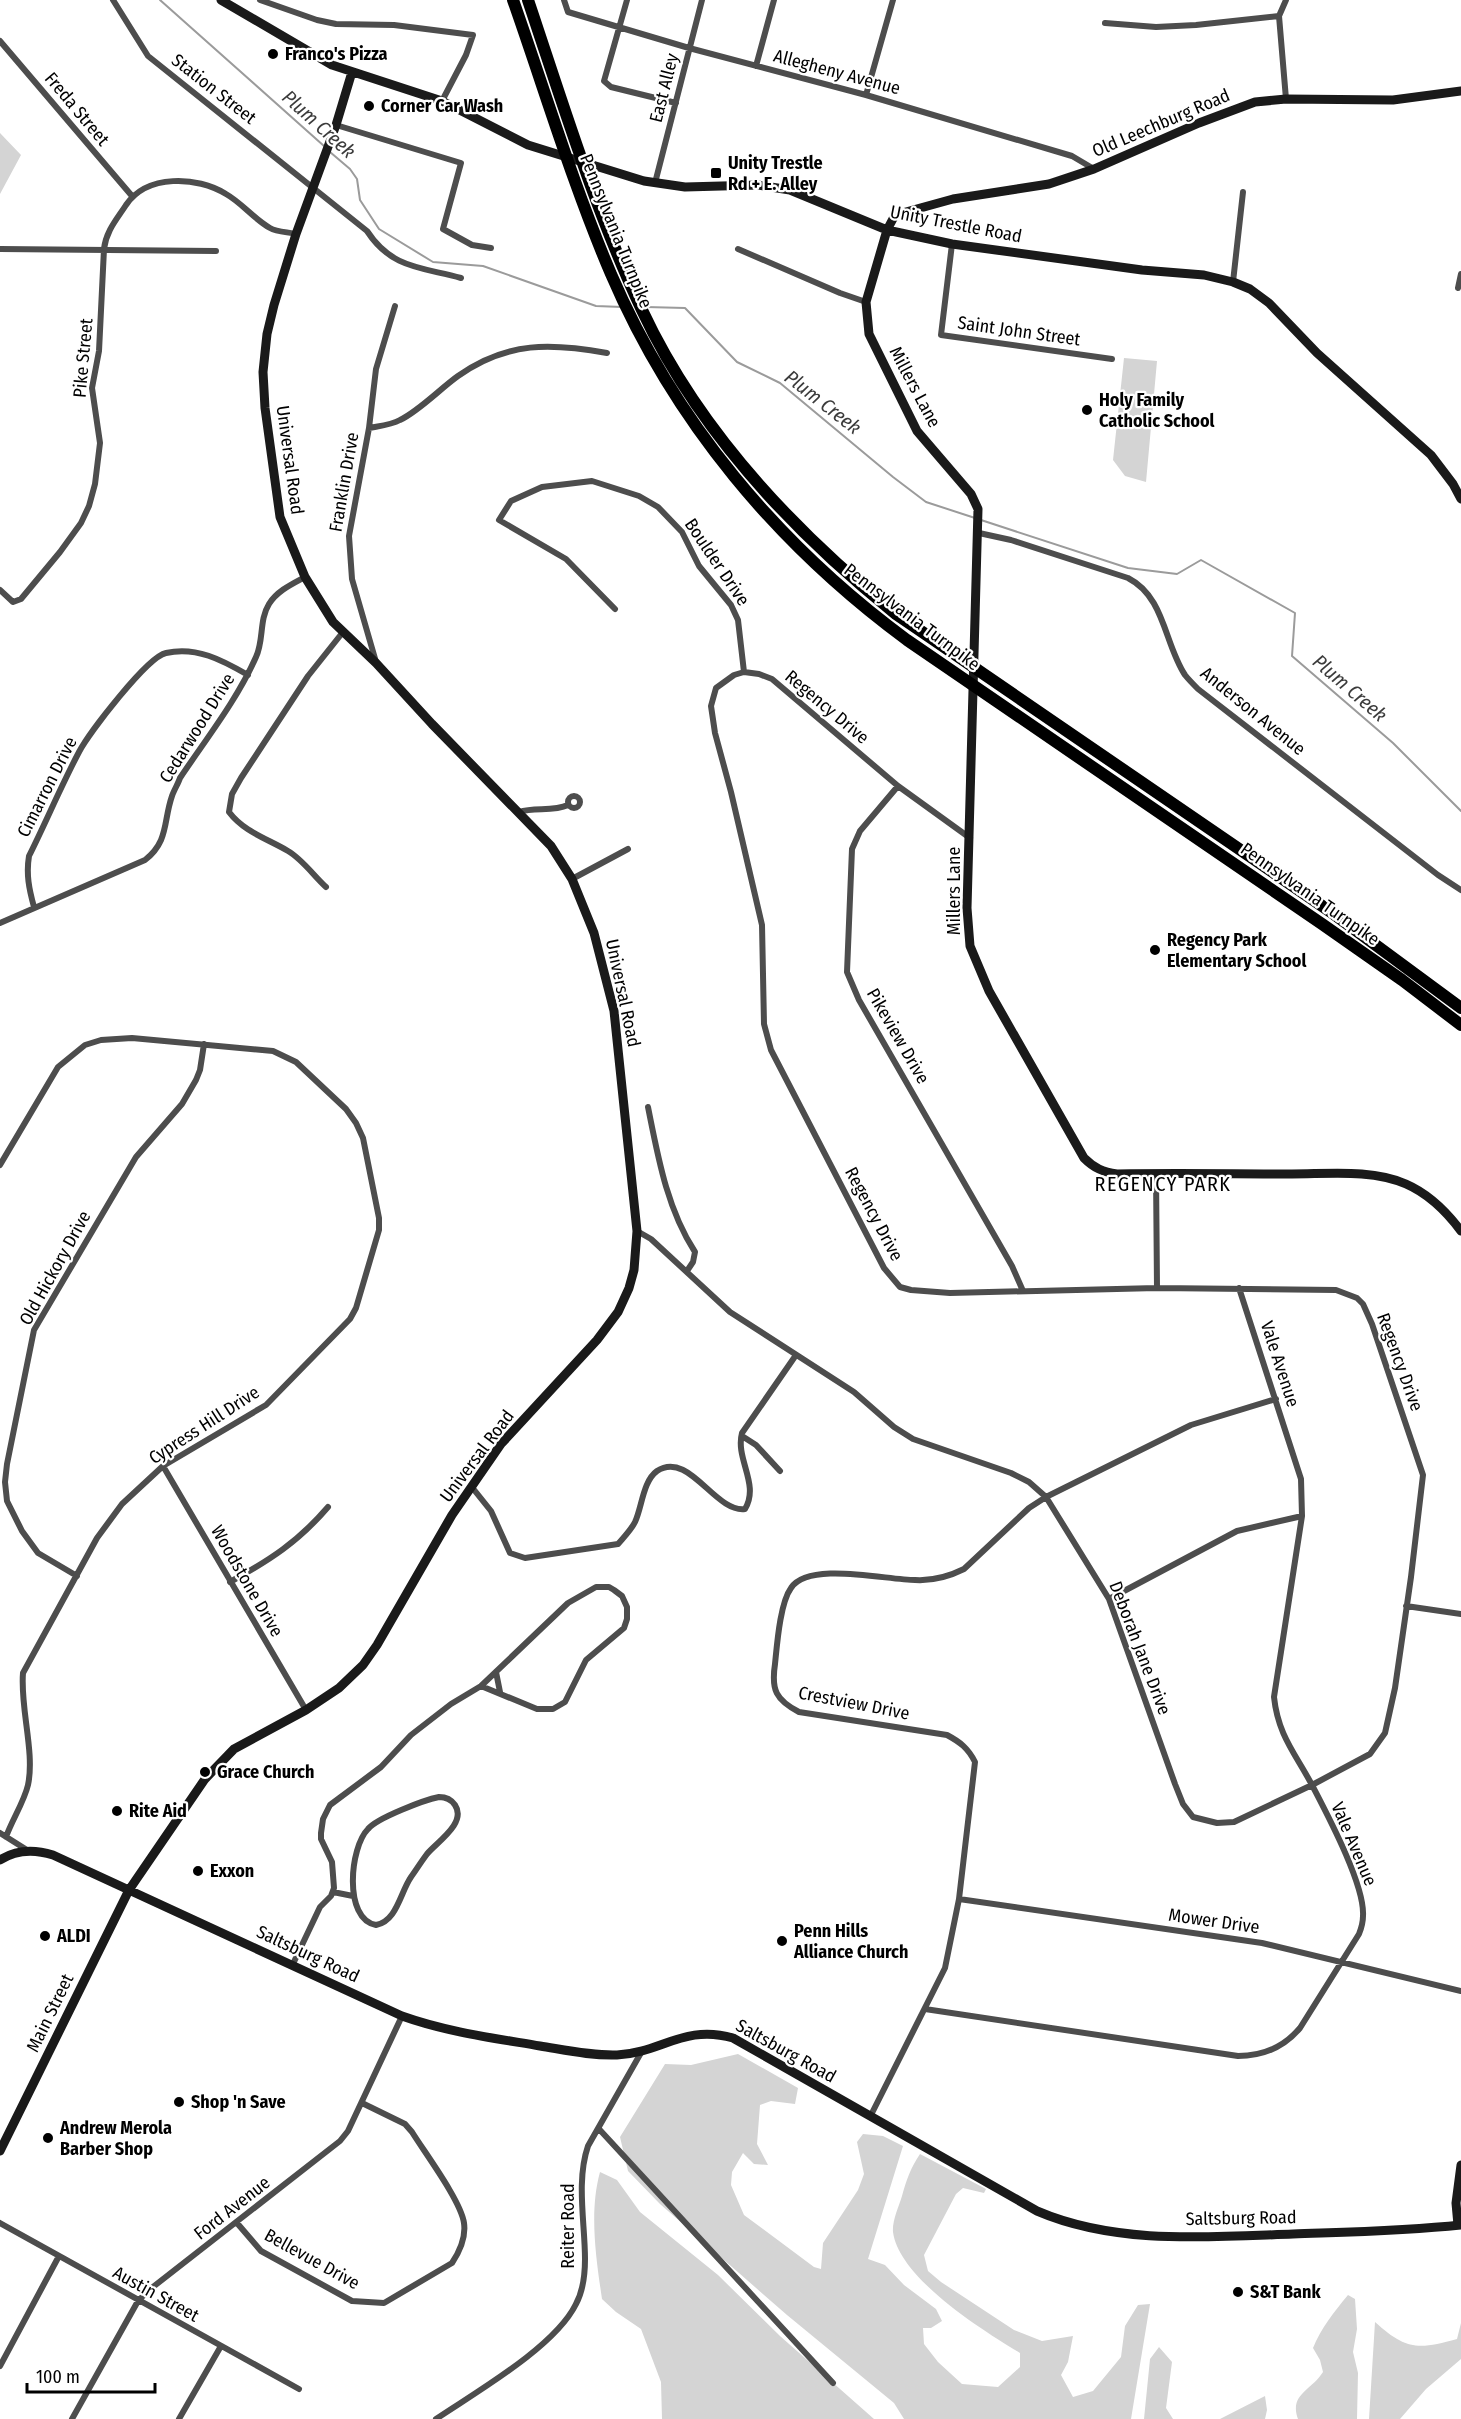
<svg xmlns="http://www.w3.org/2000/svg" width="1461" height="2419" font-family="'Fira Sans Condensed',sans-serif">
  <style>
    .green { fill: #d4d4d4 }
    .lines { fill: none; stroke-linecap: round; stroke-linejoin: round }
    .stream { stroke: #9b9b9b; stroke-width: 2 }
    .street { stroke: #4d4d4d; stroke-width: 6 }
    .secondary { stroke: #1a1a1a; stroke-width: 9 }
    .highway { stroke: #000; stroke-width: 12 }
    .poi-dot { fill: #000; stroke: #fff; stroke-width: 2 }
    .labels { text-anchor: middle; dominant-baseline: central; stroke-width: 4.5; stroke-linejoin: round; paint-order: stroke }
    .poi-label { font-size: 18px; font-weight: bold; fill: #000; stroke: #fff; text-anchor: start }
    .street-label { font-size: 18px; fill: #000; stroke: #fff }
    .water-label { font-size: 20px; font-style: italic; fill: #3c3c3c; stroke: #fff }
    .neighbourhood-label { font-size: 20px; letter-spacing: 1.5px; fill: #000; stroke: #fff }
  </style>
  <rect width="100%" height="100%" fill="#fff"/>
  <path class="green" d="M 0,133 L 21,155 L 0,194 Z
    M 1124,358 L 1157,361 L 1146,482 L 1125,476 L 1113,460 Z
    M 738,2054 L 798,2088 L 795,2104 L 771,2101 L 760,2105 L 757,2144 L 768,2165 L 754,2164 L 743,2153 L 732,2172 L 731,2185 L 744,2215 L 814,2267 L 821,2269 L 823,2243 L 858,2190 L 864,2174 L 857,2142 L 863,2134 L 883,2136 L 903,2146 L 868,2259 L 885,2265 L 904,2285 L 936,2309 L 942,2321 L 931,2328 L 923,2328 L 924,2344 L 938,2362 L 962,2384 L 998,2387 L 1020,2367 L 1020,2353 C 982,2330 899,2278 893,2232 C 892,2221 899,2206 902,2196 C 906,2181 911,2167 920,2154 L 986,2189 L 984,2193 L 963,2188 L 956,2194 L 924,2255 L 928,2271 L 941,2282 L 1014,2330 L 1042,2341 L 1073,2336 L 1068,2362 L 1061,2375 L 1073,2397 L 1093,2391 L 1121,2357 L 1125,2326 L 1138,2305 L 1150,2304 L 1131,2419 L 904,2419 L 894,2403 L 787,2315 L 660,2204 L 628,2171 L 620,2137 L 665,2064 L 691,2065 Z
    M 600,2172 L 617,2180 L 640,2212 L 718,2275 L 780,2336 L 874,2419 L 662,2419 L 661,2382 L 641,2329 L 616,2312 L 602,2299 C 596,2258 589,2212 600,2172 Z
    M 1348,2295 L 1355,2299 L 1357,2329 L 1353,2352 L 1358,2373 L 1357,2419 L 1298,2419 C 1289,2394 1311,2391 1323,2372 L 1320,2360 L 1313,2348 C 1321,2328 1334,2312 1348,2295 Z
    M 1375,2322 C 1406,2350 1418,2350 1457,2339 L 1461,2323 L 1461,2359 L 1426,2389 L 1400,2419 L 1369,2419 Z
    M 1159,2347 L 1172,2362 L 1166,2408 L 1173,2419 L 1144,2419 L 1150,2359 Z
    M 1265,2396 L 1267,2410 L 1265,2419 L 1220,2419 Z"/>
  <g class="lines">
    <path class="stream" d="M 160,0 L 324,146
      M 330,152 L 350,169 L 357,179 L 360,200 L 379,229 L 433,262 L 483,266 L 596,306 L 622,307
      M 646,307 L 685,308 L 737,362 L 780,383 L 893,477 L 926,502 L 975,518
      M 981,520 L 1128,568 L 1177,574 L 1201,560 L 1295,613 L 1292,656 L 1393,743 L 1461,811"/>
    <path class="street" d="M 113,0 L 148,56 L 367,231 C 392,269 421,267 461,278
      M 260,0 L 317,20 L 336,24 L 394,25 L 473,35 L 466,55 L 442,101
      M 564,0 L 568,12 L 689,48 L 866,95 L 1072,156 L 1094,169
      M 627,0 L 604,81 L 611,87 L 676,103
      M 1286,0 L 1279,16 L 1286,99
      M 1105,23 L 1156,27 L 1196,25 L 1279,16
      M 0,41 L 132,196
      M 756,66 L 774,0
      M 866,95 L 893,0
      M 336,125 L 461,163 L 443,229 L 472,245 L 491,248
      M 655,183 L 702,0
      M 952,244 L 941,335 L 1112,359
      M 0,249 L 216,251
      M 738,249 L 840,293 L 866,302
      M 1233,282 L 1243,192
      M 1458,288 L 1461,274
      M 369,428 C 379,426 391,425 400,420 C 419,411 441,388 458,376 C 507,341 552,343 607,353
      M 979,533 L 1011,540 L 1128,578 C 1165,597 1164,643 1185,675 C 1189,680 1194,685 1198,689 L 1438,875 L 1461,890
      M 0,590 L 13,602 L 21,599 L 60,552 L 81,523 L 89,506 L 95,484 L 100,443 L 92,388 L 99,351 L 104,249 C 106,231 117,219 126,205 C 147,174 197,176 226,194 C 242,203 254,219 270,228 C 277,232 288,232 296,234
      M 615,609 L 566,559 L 499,520 L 511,501 L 542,487 L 592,481 L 639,496 L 658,507 L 682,532 L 699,566 L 731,605 L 738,620 L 744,672
      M 376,662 L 352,579 L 349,536 L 369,428 L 376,369 L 395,306
      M 898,786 L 860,831 L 852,849 L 847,972 L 859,1000 L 1012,1266 L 1023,1291
      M568 802a6 6 0 1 1 12 0a6 6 0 1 1-12 0Z
      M 519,812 C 535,807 553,812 568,805
      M 572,879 L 628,849
      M 326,887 C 314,876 302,859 288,851 C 268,839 244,832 229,812 L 232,794 L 241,778 L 308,676 L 343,632
      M 34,907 C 29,889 26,874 29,856 C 46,822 61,786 79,752 C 89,733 147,657 166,653 C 196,646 222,660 248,675
      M 0,923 L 145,860 C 169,841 163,822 172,796 C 174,790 178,784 180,778 C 206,739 237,700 256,657 C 264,640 259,620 269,604 C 277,591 292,584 305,577
      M 648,1107 C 658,1157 667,1209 695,1252 L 693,1262 L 687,1271
      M 0,1165 L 58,1067 L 85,1045 L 101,1040 L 132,1038 L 273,1051 L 296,1062 L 346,1109 L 356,1123 L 363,1138 L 379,1218 L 379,1230 L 356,1308 L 350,1319 L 266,1405 L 163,1466 L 122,1504 L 97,1538 L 23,1673 C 20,1708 35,1752 28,1785 C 24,1802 12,1820 6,1837
      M 1156,1173 L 1157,1288
      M 637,1231 L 651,1239 L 730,1312 L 854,1392 L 894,1427 L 913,1439 L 1011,1473 L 1029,1482 L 1046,1497 L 1109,1599 L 1175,1784 L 1183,1804 L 1193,1817 L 1217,1823 L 1234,1822 L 1312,1785 L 1370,1754 L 1385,1733 L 1395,1688 L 1411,1577 L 1423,1475 L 1372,1324 L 1363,1304 L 1357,1298 L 1336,1290 L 1157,1288 L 950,1293 L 911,1290 L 900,1287 L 884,1268 L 771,1050 L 764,1024 L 762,925 L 731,792 L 715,733 L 711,706 L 716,688 L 734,675 L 744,672 L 759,674 L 772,679 L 898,786 L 970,838
      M 742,1436 L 756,1445 L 780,1471
      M 163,1466 L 306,1710
      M 471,1486 L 491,1511 L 510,1553 L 525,1558 L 618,1544 C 624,1537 631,1530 635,1522 C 642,1507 643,1481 657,1471 C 689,1450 715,1513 745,1509 C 760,1484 735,1459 742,1433 L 796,1355
      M 77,1576 L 38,1553 L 22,1531 L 7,1501 L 5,1482 L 7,1464 L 34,1330 L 136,1157 L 182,1104 L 196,1080 L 200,1070 L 204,1044
      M 230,1582 C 270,1560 298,1542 328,1507
      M 1109,1599 L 1237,1531 L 1302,1516
      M 1406,1606 L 1461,1614
      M 496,1672 L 500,1692
      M 439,1797 C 446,1797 451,1799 455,1805 C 467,1823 437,1842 427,1854 C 421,1862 416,1870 411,1877 C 400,1893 397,1921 376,1925 C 343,1919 350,1847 368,1829 C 377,1818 424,1800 439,1797 Z
      M 0,1833 L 27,1850
      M 333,1892 L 353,1896
      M 959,1899 L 1262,1943 L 1461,1991
      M 292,1966 L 320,1907 L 331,1896 L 334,1888 L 332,1862 L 321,1839 L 321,1833 L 323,1819 L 330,1805 L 381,1767 L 411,1735 L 451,1704 L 481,1686 L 568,1603 L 596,1587 L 609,1587 L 614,1590 L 622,1596 L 627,1607 L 627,1619 L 624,1628 L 586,1660 L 565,1702 L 553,1709 L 537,1709 L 481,1686
      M 925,2009 L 1238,2056 C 1263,2056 1284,2047 1300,2028 L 1359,1934 C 1361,1929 1363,1922 1363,1916 C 1365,1885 1327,1814 1312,1785 C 1295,1753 1278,1735 1274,1697 L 1302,1516 L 1301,1479 L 1239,1288
      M 870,2117 L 945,1968 L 959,1899 L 975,1762 C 968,1748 960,1742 947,1735 L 799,1712 C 776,1700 771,1690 775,1664 C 777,1645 780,1603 791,1588 C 809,1561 886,1580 915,1580 C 932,1581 948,1577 964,1569 L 1029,1508 L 1046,1497 L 1191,1425 L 1276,1399
      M 599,2129 L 833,2383
      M 0,2223 L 299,2389
      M 237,2223 L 261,2251 L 352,2301 L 384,2303 L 452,2263 C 460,2251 466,2237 464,2223 C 461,2201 425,2153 412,2132 L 405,2124 L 362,2103
      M 0,2366 L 59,2256
      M 72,2419 L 138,2301 L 149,2290 L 340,2141 L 348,2131 L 402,2016
      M 179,2419 L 221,2346
      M 436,2419 C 476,2392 555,2347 576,2304 C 583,2291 585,2274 585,2259 C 585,2223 576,2181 588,2146 L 642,2051"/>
    <path class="secondary" d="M 221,0 L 332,65 L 442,101 L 528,145 L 644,181 L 685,187 L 758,185 L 790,190 L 887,230 L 952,244 L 1142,270 L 1204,275 L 1233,282 L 1250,289 L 1269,303 L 1317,353 L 1431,455 L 1453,484 L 1461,499
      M 1461,91 L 1393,100 L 1286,99 L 1255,102 L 1199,123 L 1094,169 L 1049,184 L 953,199 L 895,215 L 887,230 L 866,302 L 869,334 L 917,431 L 971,494 L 978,509 L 967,908 L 970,946 L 989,991 L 1084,1158 C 1094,1168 1103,1172 1117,1174 C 1175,1173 1234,1174 1292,1174 C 1329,1174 1372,1169 1406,1184 C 1429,1194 1446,1211 1461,1231
      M 0,1860 C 17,1849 34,1849 53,1855 L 402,2016 C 447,2032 493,2038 540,2046 C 565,2050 592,2056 617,2055 C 661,2053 684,2024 733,2038 L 1037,2211 C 1116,2245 1208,2237 1293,2234 C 1349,2232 1405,2231 1461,2225
      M 0,2151 L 129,1890 L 205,1779 L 234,1749 L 306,1710 L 339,1688 L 363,1665 L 377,1645 L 452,1515 L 501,1444 L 597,1340 L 618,1312 L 629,1288 L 634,1270 L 637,1231 L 614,1011 L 594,933 L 572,879 L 551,846 L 432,724 L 376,663 L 333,622 L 305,577 L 280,517 L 265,408 L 263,372 L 267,334 L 274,305 L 296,234 L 336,125 L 352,72
      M 1458,2225 L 1456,2203 L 1461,2165"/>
    <path class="highway" d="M 513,0 C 545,91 573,185 611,274 C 674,421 778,545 907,640 L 1322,924 L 1402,980 L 1461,1025
      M 528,0 C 563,104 595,210 642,310 C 699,432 793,531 896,614 L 1331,912 L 1461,1008"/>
  </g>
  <g class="poi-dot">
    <circle cx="273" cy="54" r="6"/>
    <circle cx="369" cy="106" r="6"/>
    <rect x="710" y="167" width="12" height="12" rx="3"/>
    <circle cx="1087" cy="410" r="6"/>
    <circle cx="1155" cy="950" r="6"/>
    <circle cx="205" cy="1772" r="6"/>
    <circle cx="117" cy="1811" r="6"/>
    <circle cx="198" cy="1871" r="6"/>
    <circle cx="45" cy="1936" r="6"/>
    <circle cx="782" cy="1941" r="6"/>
    <circle cx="179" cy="2102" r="6"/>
    <circle cx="48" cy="2138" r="6"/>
    <circle cx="1238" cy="2292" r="6"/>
  </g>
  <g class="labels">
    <g class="poi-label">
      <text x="285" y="54">Franco's Pizza</text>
      <text x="381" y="106">Corner Car Wash</text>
      <text x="728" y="163">Unity Trestle<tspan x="728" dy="21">Rd + E. Alley</tspan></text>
      <text x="1099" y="400">Holy Family<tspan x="1099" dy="21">Catholic School</tspan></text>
      <text x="1167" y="940">Regency Park<tspan x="1167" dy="21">Elementary School</tspan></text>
      <text x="217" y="1772">Grace Church</text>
      <text x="129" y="1811">Rite Aid</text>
      <text x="210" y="1871">Exxon</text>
      <text x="794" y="1931">Penn Hills<tspan x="794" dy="21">Alliance Church</tspan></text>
      <text x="57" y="1936">ALDI</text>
      <text x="191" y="2102">Shop 'n Save</text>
      <text x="60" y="2128">Andrew Merola<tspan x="60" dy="21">Barber Shop</tspan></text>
      <text x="1250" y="2292">S&amp;T Bank</text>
    </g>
    <g class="street-label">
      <text transform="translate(837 72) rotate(15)">Allegheny Avenue</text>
      <text transform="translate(664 88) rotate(-76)">East Alley</text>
      <text transform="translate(214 89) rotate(38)">Station Street</text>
      <text transform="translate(77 109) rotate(50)">Freda Street</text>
      <text transform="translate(1161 123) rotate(-23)">Old Leechburg Road</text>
      <text transform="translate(956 224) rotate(11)">Unity Trestle Road</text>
      <text transform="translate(616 231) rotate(68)">Pennsylvania Turnpike</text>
      <text transform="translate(1019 331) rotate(8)">Saint John Street</text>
      <text transform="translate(83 358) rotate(-85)">Pike Street</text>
      <text transform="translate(915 387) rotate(62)">Millers Lane</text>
      <text transform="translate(290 460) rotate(82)">Universal Road</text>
      <text transform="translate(344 482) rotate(-80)">Franklin Drive</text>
      <text transform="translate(717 562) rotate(56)">Boulder Drive</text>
      <text transform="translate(912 617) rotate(37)">Pennsylvania Turnpike</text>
      <text transform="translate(827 707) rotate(40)">Regency Drive</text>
      <text transform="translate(1253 711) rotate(39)">Anderson Avenue</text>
      <text transform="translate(197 728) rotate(-58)">Cedarwood Drive</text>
      <text transform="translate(47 787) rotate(-63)">Cimarron Drive</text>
      <text transform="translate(954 891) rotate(-90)">Millers Lane</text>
      <text transform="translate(1310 894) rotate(35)">Pennsylvania Turnpike</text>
      <text transform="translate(623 993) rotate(78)">Universal Road</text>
      <text transform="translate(898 1036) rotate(60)">Pikeview Drive</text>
      <text transform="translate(874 1214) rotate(62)">Regency Drive</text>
      <text transform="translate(55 1268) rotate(-61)">Old Hickory Drive</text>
      <text transform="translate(1400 1362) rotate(70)">Regency Drive</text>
      <text transform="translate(1280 1364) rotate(72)">Vale Avenue</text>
      <text transform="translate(204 1425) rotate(-33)">Cypress Hill Drive</text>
      <text transform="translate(477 1456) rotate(-53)">Universal Road</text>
      <text transform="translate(247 1581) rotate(60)">Woodstone Drive</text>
      <text transform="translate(1140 1648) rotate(69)">Deborah Jane Drive</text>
      <text transform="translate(854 1703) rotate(11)">Crestview Drive</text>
      <text transform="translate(1354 1844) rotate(67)">Vale Avenue</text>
      <text transform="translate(1214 1921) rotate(8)">Mower Drive</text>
      <text transform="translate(308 1954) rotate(25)">Saltsburg Road</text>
      <text transform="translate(50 2013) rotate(-64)">Main Street</text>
      <text transform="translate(786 2051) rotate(29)">Saltsburg Road</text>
      <text transform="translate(232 2208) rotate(-38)">Ford Avenue</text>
      <text transform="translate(1241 2218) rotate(-1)">Saltsburg Road</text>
      <text transform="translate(568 2226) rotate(-90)">Reiter Road</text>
      <text transform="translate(312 2259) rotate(29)">Bellevue Drive</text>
      <text transform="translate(156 2294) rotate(29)">Austin Street</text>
    </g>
    <g class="water-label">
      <text transform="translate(319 124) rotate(42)">Plum Creek</text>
      <text transform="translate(823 402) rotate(38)">Plum Creek</text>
      <text transform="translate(1350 688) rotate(41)">Plum Creek</text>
    </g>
    <g class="neighbourhood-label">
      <text x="1163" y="1184">REGENCY PARK</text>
    </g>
  </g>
  <path d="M27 2383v9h128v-9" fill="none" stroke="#000000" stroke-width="3"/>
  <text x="36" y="2383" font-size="18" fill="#000000" stroke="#ffffff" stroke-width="4.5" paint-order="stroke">100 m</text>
</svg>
